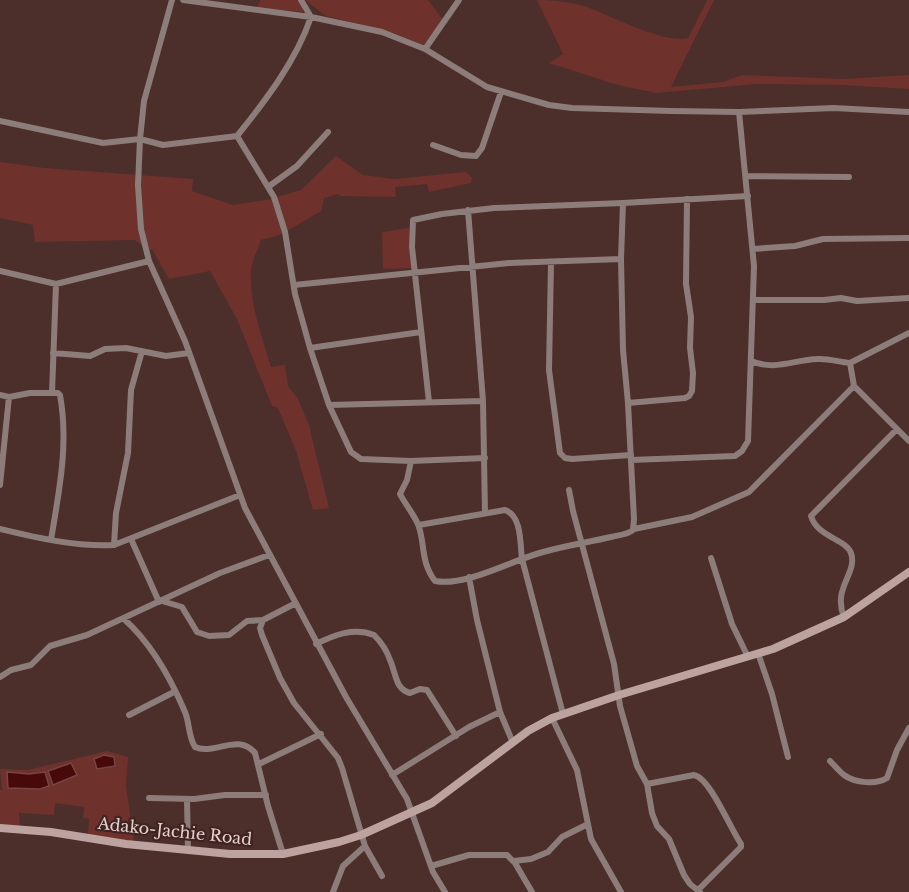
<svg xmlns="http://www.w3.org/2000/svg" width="909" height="892" font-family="'Libre Baskerville',serif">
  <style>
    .green { fill: #6f312c; fill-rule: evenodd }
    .water { fill: #470909; stroke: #764544; stroke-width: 1.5 }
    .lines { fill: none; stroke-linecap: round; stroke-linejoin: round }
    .street { stroke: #8d7d7a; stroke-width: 6 }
    .secondary { stroke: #bca3a0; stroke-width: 8 }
    .labels { text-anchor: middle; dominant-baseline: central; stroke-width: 4.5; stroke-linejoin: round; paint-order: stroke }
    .street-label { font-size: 16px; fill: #e5d2cf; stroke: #412421 }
  </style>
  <rect width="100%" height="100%" fill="#4c2e2b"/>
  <path class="green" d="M 260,0 L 297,0 L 302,4 L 303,12 L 257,8 Z
    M 305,0 L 428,0 L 443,20 L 423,45 L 391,32 L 326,16 Z
    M 537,0 C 555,0 571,2 587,7 C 612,16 663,44 688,38 L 707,0 L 714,0 L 671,87 L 723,82 L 742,75 L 845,79 L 909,75 L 909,89 L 842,85 L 757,84 L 656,93 L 618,85 L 549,63 L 563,54 Z
    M 336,156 L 363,175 L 394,179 L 466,172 L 472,178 L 471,183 L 429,192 L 427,184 L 395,187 L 396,197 L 341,196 L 338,194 L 324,198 L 321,211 L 280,235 L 261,240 C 258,249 252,261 251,271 C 249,303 262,336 271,367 L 285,365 L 288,386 L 298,399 L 309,425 L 329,508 L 313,510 L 296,451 L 278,408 L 272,406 L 237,319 L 210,271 L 169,279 L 153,251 L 134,240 L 35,242 L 33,225 L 0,218 L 0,162 L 45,168 L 193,179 L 192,191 L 233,205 L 266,200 L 301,190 Z
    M 409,228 L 413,268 L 383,269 L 382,232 Z
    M 107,751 L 128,757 L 126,786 L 134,843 L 88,835 L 89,819 L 83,818 L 84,807 L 55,803 L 54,815 L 19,813 L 20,827 L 0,826 L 0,790 L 2,790 L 0,769 L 28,770 ZM 8,772 L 29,774 L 45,772 L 40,789 L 15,789 Z"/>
  <path class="water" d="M 104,755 L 114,757 L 115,766 L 97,769 L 94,759 Z
    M 71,763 L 77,775 L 53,785 L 48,771 Z
    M 7,772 L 29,774 L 45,772 L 49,786 L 40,789 L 8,788 Z"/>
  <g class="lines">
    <path class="street" d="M 172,0 L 144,101 L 140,139 L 138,185 L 141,229 L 149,261 L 185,341 L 245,508 L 346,697 L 407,799 L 433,872 L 445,892
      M 183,0 L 311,17 L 382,32 L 425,49 L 487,87 L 549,105 L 572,108 L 672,111 L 739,112 L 834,108 L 909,112
      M 425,49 L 459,0
      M 0,121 L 103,143 L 140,139 L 163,145 L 237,136 C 266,100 296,61 311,17 L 301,0
      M 237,136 L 274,197 L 285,232 L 295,294 L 310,348 L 329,405 L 351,452 L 361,459 L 411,461 L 485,458
      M 433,145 L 461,155 L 476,156 L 482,148 L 501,92
      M 746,176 L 849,177
      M 268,187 L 297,166 L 328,132
      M 468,210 L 483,401 L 485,513
      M 753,249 L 795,246 L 823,239 L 909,238
      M 551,262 L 549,370 L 560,453 L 565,458 L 572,459 L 631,455
      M 0,271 L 56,284 L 149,261
      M 294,285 L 509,263 L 621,259
      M 753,300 L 824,300 L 841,298 L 857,301 L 909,298
      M 310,348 L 421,332
      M 53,353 L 90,356 L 105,349 L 126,348 L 166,356 L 189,353
      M 751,361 C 774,371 794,360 817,359 C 828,358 838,362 850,363 L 909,333
      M 850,363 L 854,386 L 909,441
      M 52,393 L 56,284
      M 0,395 L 9,397 L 30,393 L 58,393 L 60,395 C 69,444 59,491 51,540
      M 429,402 L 412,247 L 413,220 L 442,214 L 494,208 L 623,203 L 748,196
      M 628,403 L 685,398 L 689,396 L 692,391 L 693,373 L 690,348 L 691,317 L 686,284 L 687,199
      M 329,405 L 483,401
      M 631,460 L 735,456 L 742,451 L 748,441 L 754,266 L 739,112
      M 411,461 L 407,480 L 400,494 C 405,504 416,517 419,527 C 425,546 421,563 435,581 C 468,587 515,558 547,551 C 568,545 590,542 611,537 C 619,535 627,535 633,530 L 634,519 L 628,403 L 623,350 L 621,259 L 623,203
      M 0,485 L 9,397
      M 569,490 L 573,511 L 614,664 L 620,706 L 637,766 L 647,784 L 652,813 L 657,826 L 669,839 L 684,875 L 690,884 L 700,892
      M 419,525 L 505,510 C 522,516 520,544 522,559 L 563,714
      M 0,529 C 37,538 76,547 114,545 L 240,495
      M 634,529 L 692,517 L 749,492 L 854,386
      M 131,539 L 159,602
      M 114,545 L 116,513 L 128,453 L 131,390 L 142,351
      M 711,558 L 732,624 L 748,657
      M 469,577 L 477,620 L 500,712 L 513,743
      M 162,601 L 182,607 L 197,632 L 209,636 L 229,635 L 247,621 L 263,620
      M 296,603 L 263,620 L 260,628 L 262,635 L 280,678 L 294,703 L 338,758 L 342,768 L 365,846 L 343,866 L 333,892
      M 844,617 C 832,588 858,573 851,553 C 846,539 817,537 811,516 L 897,429
      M 124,619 C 151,643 171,679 185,712 C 190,724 188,736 195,747 C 214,756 238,732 255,753 L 268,806 L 283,854
      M 316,644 C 334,635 354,627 374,635 C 381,642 387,651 390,660 C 396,673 395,689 410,693 L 420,689 L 427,690 L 456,736
      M 758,653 L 772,694 L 788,757
      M 0,677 L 11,670 L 31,665 L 50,646 L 87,635 L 220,573 L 269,555
      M 129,715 L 174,692
      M 552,718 L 577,770 L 591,839 L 621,892
      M 830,761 C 834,765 839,771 844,775 C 855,783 876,785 887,778 L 897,750 L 909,728
      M 259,764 L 321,734
      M 392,775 L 469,727 L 500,712
      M 647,784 L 694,775 C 710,778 730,828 741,844 L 741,847 L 698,890
      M 149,798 L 194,799 L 225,795 L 266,795
      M 187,799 L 188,850
      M 365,846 L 382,876
      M 514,861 L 531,859 L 548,852 L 562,837 L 588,824
      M 431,866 L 469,855 L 507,855 L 515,863 L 532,892"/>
    <path class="secondary" d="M 0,828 L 51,832 L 126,844 L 230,854 L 283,854 L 339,842 L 361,835 L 432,803 L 528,731 L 552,718 L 619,695 L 773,649 L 844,617 L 909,572"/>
  </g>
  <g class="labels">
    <g class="street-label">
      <text transform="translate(175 831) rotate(6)">Adako-Jachie Road</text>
    </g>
  </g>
</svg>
